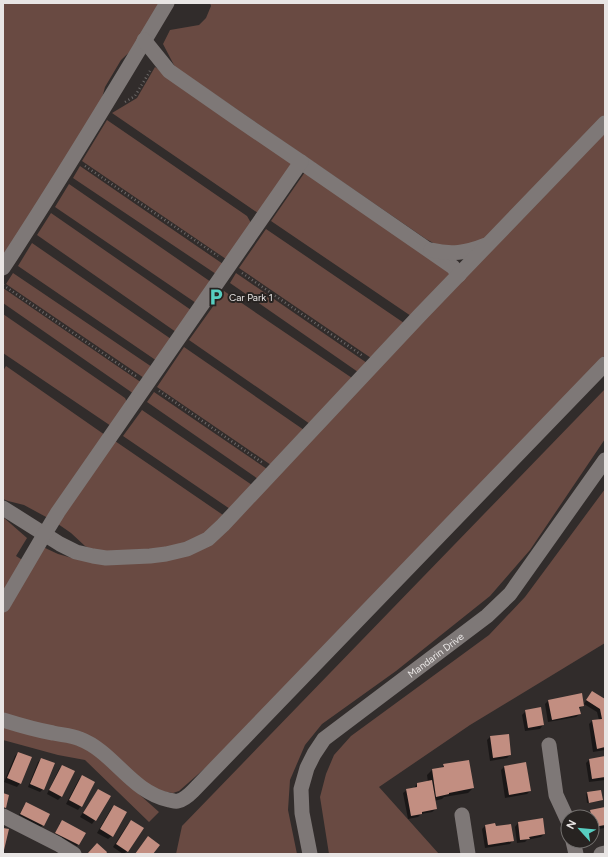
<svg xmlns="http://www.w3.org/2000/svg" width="608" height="857" font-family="Figtree,sans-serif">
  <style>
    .green { fill: #694a42 }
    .shadow { fill: #0007 }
    .building { fill: #c28e81 }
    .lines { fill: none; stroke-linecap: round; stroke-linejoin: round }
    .path { stroke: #6e6a69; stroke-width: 2.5; stroke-dasharray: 1 3; stroke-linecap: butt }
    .minor { stroke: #7e7877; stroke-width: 15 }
    .labels { text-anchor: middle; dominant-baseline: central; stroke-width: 4; stroke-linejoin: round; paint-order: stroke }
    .poi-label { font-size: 10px; fill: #e8e5e4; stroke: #272321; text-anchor: start }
    .street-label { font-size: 10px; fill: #e8e5e4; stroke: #272321 }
  </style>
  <rect width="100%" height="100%" fill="#312c2b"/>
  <path class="green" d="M 3,3 L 162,3 L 139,43 L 121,60 L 105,87 L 99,109 L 3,263 Z
    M 210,3 L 605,3 L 605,115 L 530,197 L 487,239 L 465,248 L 437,245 L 426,239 L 175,67 L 163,44 L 170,30 L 199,25 L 206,18 L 211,6 Z
    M 155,67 L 293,163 L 258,213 L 112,113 L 137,98 Z
    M 107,120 L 247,216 L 251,223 L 226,259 L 82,161 Z
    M 605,128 L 605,355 L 212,762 L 179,791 L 173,793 L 155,790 L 120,762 L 3,714 L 3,517 L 27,538 L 16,556 L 32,566 L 43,547 L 58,554 L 72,558 L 192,552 Z
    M 80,166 L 223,264 L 216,274 L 73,178 Z
    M 305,172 L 451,273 L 411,316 L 271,221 Z
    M 69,184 L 211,282 L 196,303 L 55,207 Z
    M 51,213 L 191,310 L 176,332 L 37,235 Z
    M 266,229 L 404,323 L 371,358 L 239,268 Z
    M 32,243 L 171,339 L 157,361 L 18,266 Z
    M 13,273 L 152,367 L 144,378 L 6,284 Z
    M 236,273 L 367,363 L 358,372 L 230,283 Z
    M 3,288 L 142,383 L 134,394 L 3,303 Z
    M 224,291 L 352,378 L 310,424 L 189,340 Z
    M 3,314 L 125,398 L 127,402 L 111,426 L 3,353 Z
    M 184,347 L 304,430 L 271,465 L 157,387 Z
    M 6,366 L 105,435 L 48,518 L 24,505 L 8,501 L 3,499 L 3,371 Z
    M 605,389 L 605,439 L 530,550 L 490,596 L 396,671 L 322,724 L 305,745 L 290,780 L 288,810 L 297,854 L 176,854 L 182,826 Z
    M 154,392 L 267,469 L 258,479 L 147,402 Z
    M 142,410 L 252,485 L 230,509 L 123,436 Z
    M 115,441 L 223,515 L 206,533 L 176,547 L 106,552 L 93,550 L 85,546 L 71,533 L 58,524 Z
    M 605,489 L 605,643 L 470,725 L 379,787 L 439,854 L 329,854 L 320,797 L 326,774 L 334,755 L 351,736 L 489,635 L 525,597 Z
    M 3,725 L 85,746 L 159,812 L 149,822 L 85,760 L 58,755 L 3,740 Z"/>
  <path class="shadow" d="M 589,696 L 605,700 L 605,750 L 593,752 L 589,724 L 592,721 L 599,720 L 597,712 L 584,704 Z
    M 548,701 L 583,705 L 579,709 L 580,714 L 576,717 L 548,722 L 545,704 Z
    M 526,711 L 543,725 L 540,729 L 525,731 L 522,715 Z
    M 508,735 L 510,755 L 507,758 L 490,761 L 487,740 L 490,737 Z
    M 18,753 L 20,783 L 17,787 L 4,782 L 15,756 Z
    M 605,757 L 605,780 L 589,782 L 586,763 L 589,760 Z
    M 41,759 L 43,789 L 40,792 L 28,787 L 38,762 Z
    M 526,763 L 530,791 L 527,794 L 505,798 L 501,770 L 504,767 Z
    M 444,765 L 473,788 L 468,793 L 444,797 L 442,799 L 434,801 L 436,809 L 432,812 L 421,814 L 418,817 L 408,819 L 403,793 L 407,790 L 414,788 L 417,784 L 428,782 L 427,775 L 432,770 L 441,769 Z
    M 62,766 L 62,796 L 58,800 L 47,794 L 59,769 Z
    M 82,776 L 81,806 L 78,810 L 66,804 L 79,779 Z
    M 98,790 L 95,820 L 92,824 L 80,817 L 95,794 Z
    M 587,793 L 602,800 L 600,801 L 587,803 L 586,794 Z
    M 25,804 L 49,815 L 41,827 L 19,815 Z
    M 115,806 L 112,836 L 108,839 L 97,833 L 111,809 Z
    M 605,808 L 605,828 L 592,830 L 592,817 L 588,817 L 587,814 L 591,811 Z
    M 131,821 L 127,851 L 124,854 L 123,854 L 113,847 L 128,824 Z
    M 60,823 L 78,844 L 77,846 L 55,834 Z
    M 518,823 L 544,834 L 541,837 L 527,840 L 525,842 L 517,843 L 515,827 Z
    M 485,826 L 495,827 L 513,840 L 510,844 L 485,848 L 482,829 Z"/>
  <path class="building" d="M 592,691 L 605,699 L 605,747 L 597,749 L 592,720 L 602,719 L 600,709 L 586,700 Z
    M 582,693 L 584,706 L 579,707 L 581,714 L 552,720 L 548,700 Z
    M 541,707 L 544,725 L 528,728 L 525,710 Z
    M 509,734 L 511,755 L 493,758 L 490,736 Z
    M 18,752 L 32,757 L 21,784 L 7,778 Z
    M 605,756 L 605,777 L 592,779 L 589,759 Z
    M 41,758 L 55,763 L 44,790 L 30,784 Z
    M 469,760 L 474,788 L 449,793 L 449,794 L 436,797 L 432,769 L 444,767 L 443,764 Z
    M 526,762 L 531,791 L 509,795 L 504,766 Z
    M 62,765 L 75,771 L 62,797 L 49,790 Z
    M 82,775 L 95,782 L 82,807 L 69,800 Z
    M 432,780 L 437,809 L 422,812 L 422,814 L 411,816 L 406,789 L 417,787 L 417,783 Z
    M 98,789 L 111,796 L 96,821 L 83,813 Z
    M 601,790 L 603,800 L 589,803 L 587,792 Z
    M 3,793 L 9,795 L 6,808 L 3,807 Z
    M 26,802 L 50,814 L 44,826 L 20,814 Z
    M 114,805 L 127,812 L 113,837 L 100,829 Z
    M 605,807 L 605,825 L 594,827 L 590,810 Z
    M 543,818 L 545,834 L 529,837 L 530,839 L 520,840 L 518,822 Z
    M 62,820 L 86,833 L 79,845 L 55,833 Z
    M 131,820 L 144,828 L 128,852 L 116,844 Z
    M 495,823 L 496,826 L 511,824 L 514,841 L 488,845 L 485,825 Z
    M 3,828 L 9,829 L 4,850 L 3,849 Z
    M 148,836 L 160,845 L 153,854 L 135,854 Z
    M 97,843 L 107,852 L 106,854 L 89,854 L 88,853 Z"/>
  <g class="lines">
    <path class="path" d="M 125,102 L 135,96 L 150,71
      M 85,166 L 218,256
      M 242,273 L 363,356
      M 3,285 L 136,376
      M 159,391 L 263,463"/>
    <g class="minor">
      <path d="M 301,162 L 453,267 L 459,275"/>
      <path d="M 431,250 C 451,255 466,253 486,245"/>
      <path d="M 3,268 C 60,181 114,92 167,3"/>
      <path d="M 3,508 L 60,544 L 76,552 L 93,556 L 106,558 L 150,556 L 166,554 L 187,549 L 208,539 L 223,525 L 419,316 L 605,123"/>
      <path d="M 3,605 L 44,535 L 58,512 L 301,162 L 235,117 L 169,71 L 144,40"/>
      <path d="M 3,720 C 19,725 36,730 53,733 C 62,735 71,735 80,739 C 114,752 131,792 169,800 C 171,800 175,802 178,801 C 183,800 189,795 193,791 L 605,364"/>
      <path d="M 549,745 L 556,795 L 568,821"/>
      <path d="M 462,815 L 468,854"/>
      <path d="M 3,816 L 58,844 L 74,854"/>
      <path d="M 573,841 L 576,854"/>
      <path id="s1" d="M 310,854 L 302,813 L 301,789 L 307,768 L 314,754 L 324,739 L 487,616 L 510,594 L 605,460"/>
      <path d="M 601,854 L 605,853"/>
    </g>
  </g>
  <defs>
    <g id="parking-bare" transform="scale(1.38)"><path d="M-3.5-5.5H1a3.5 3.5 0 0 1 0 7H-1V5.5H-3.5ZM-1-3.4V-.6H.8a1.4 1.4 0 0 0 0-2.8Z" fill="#57cec1" stroke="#272321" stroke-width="2.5" paint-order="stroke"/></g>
  </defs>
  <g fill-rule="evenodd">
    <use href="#parking-bare" x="216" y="297"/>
  </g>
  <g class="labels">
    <g class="poi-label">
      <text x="229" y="297">Car Park 1</text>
    </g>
    <g class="street-label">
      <text stroke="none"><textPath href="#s1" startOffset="261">Mandarin Drive</textPath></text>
    </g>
  </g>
  <rect width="608" height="857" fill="none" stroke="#e8e5e4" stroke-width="8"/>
  <g transform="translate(580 829) rotate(297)"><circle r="19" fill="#272321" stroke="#74716f"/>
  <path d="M0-3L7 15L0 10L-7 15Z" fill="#57cec1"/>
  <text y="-6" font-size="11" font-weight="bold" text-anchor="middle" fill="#e8e5e4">N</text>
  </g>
</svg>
